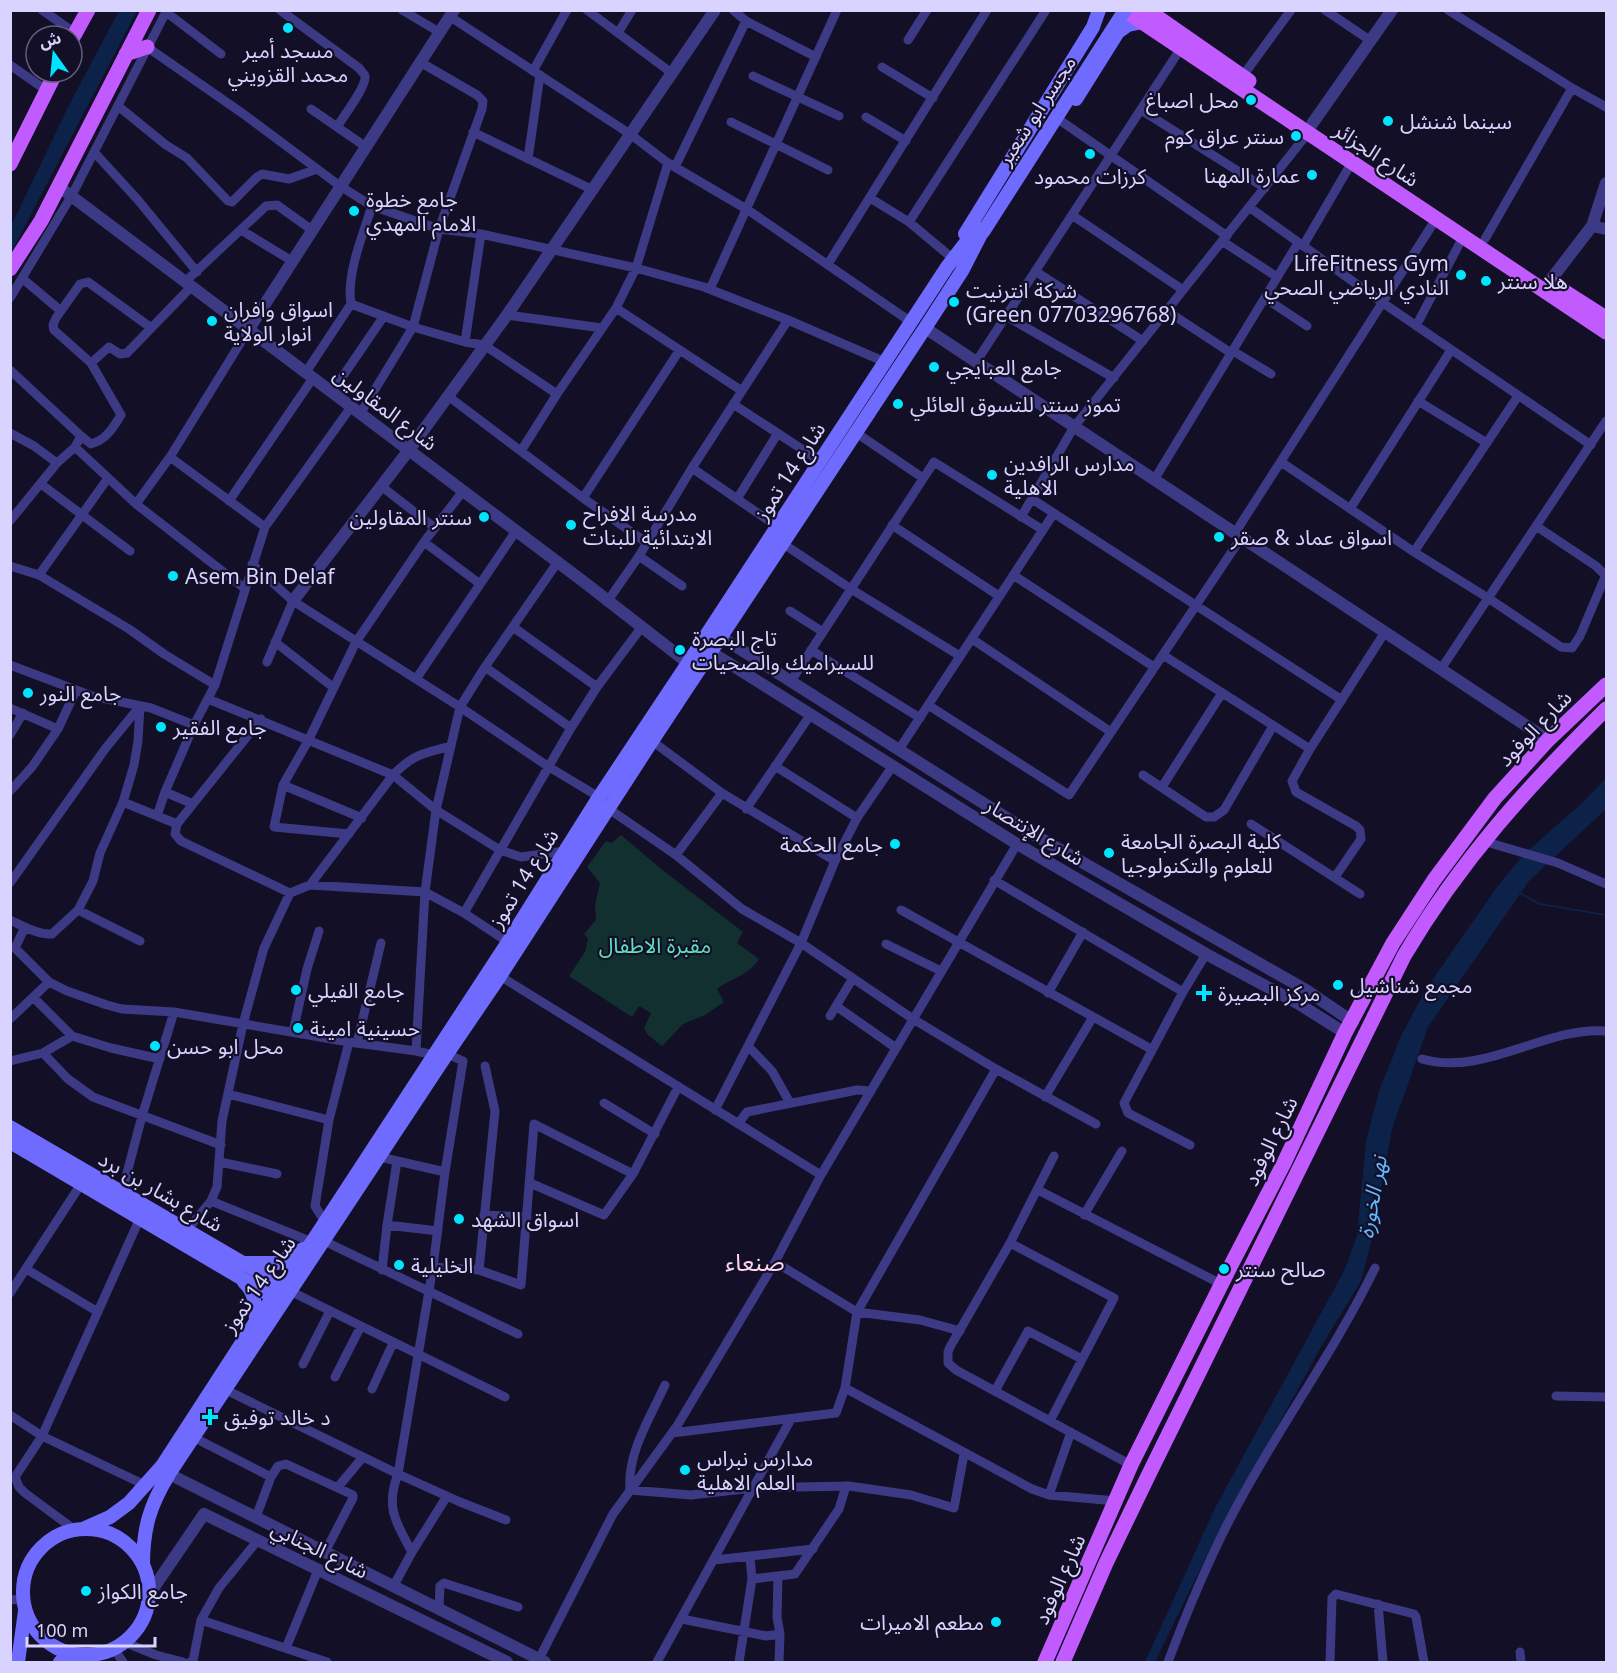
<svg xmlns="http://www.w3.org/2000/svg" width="1617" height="1673" font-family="'Noto Sans','Noto Sans Arabic',sans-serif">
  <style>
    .green { fill: #12302f }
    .water { fill: #0c2248 }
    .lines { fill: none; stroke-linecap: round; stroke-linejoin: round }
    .stream { stroke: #0c2248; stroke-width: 2 }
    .minor { stroke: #3d3a85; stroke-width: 9 }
    .tertiary { stroke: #3d3a85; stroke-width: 12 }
    .secondary { stroke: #6f6bff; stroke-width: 14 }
    .primary { stroke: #c25bff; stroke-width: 15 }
    .secondary-bridge { stroke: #6f6bff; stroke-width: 14 }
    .poi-dot { fill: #00e5ff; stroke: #130f26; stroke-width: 2 }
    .labels { text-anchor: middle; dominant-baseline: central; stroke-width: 4.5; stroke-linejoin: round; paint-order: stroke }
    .poi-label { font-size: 21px; fill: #d9d4ff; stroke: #130f26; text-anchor: start }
    .street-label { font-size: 21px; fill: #d9d4ff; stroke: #130f26 }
    .park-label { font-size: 21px; fill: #5fe0c0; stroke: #130f26 }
    .water-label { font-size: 22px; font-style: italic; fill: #62b6ff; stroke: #130f26 }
    .quarter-label { font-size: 24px; fill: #ffd6f0; stroke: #130f26 }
  </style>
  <rect width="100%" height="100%" fill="#130f26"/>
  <path class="green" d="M 621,835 L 660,868 L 743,932 L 737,943 L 759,959 C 748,976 732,978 717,989 L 724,1002 L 705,1015 L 683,1024 L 662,1046 L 648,1035 L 644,1028 L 651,1013 L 639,1006 L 632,1017 L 569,976 L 585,952 L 588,939 L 584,934 L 596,920 L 595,905 L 600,883 L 587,867 L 606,841 L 612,843 Z"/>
  <path class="water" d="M 119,11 L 137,11 L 11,253 L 11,226 L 69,105 Z
    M 1606,778 L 1606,809 L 1529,881 L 1428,1027 L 1392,1129 L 1371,1243 L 1361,1281 L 1321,1347 L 1208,1553 L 1155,1662 L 1145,1662 L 1215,1508 L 1345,1269 L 1357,1236 L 1366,1141 L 1380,1088 L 1402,1034 L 1426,989 L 1497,887 L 1525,853 L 1580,805 Z"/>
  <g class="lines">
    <path class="stream" d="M 1518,892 L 1540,904 L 1606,915"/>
    <path class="minor" d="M 42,10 L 75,33
      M 280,10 L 359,68 C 361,71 364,73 365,76 C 367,86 343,117 337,127
      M 402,10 L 439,32
      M 587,10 L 673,74
      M 733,10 L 746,21 L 816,57
      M 1325,10 L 1371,41
      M 1448,10 L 1572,88 L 1606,107
      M 166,12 L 221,54
      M 449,16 L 630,134 L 668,163 L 748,210 L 911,322
      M 618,33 L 632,10
      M 908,40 L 927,10
      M 147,47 L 242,113 L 340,186 L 372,206 L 439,229 L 481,234 L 636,268 L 704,287 L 788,320 L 885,362
      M 10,65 L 46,90
      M 882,67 L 933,98
      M 533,71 L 567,10
      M 753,76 L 839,116
      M 1242,77 L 1291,10
      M 118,106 L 166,145 L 187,158 L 228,201 L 232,202 L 257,177 L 262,174 L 289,179 L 317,169
      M 311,109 L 366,147
      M 1141,110 L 1265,188
      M 866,117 L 906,141
      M 1061,121 L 1227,236
      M 731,122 L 828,170
      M 473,132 L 593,190
      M 94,152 L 138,200 L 197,272
      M 528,159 L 540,75
      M 675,167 L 746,21
      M 870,198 L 909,222 L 951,257
      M 1249,207 L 1383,303 L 1591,445
      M 1072,215 L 1183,290
      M 909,222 L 1046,10
      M 241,230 L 292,261
      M 1485,239 L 1572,88
      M 1222,241 L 1277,277
      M 1303,246 L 1352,162
      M 828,264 L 987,10
      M 1035,271 L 1143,341
      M 23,279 L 61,311
      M 186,281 L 266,206 L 277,205 L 312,230
      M 710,289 L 837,10
      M 10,298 L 72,195 L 167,10
      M 1265,298 L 1307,326
      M 351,304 C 346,275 363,234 372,206
      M 616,308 L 742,391
      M 1167,311 L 1231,353
      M 507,315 L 602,328
      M 1006,316 L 1114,378
      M 1416,326 L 1463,237
      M 465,342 L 481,234
      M 1233,351 L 1271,374
      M 976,362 L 1181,48
      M 91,363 L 109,347 L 120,354 L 127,353 L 192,286
      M 10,370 L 81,436 L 75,447 L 57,463 L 10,521
      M 306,372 L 351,304 L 413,327 L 465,342 L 484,345 L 557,394
      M 332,392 L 384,316
      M 448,396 L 583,498 L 647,543
      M 1418,401 L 1487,443
      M 733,404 L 820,461
      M 360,414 L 413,327 L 439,229 L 482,109 L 483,101 L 477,95 L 420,62
      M 855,432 L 923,478
      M 10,433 L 34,446 L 57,463
      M 81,436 L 91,444 C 106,440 113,428 121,415 L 91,363 L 54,330 L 53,325 L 56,318 L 80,284 L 88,282 L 150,327
      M 75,447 L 136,504 L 244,588
      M 521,451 L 557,394 L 616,308 L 636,268 L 668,163
      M 170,457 L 265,527
      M 1281,462 L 1414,552 L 1488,598 L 1561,647 L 1572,648 L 1580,636 L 1605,577 L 1603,573 L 1596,566 L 1536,526
      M 692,468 L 778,527
      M 1154,480 L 1298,243
      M 41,484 L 130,551
      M 381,486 L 435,528
      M 583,498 L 679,351
      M 737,499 L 778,433
      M 1032,499 L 1342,700
      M 229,501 L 313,378
      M 136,504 L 170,457 L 249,329
      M 1350,509 L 1451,350
      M 1021,517 L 1074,427 L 1308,133
      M 892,525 L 999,596
      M 1235,533 L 1436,219
      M 424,542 L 480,584
      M 782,543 L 851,589 L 960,656
      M 1414,552 L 1518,396
      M 639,556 L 682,586
      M 252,564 L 293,601 L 460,707 L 549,767 L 599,797
      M 10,566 L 39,575 L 129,629 L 164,654 L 215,685
      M 39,575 L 108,478
      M 1013,575 L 1154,667
      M 607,602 L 639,556 L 692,468 L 788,320
      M 790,611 L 823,632
      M 513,627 L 597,687
      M 972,639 L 1111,732
      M 275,642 L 334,688
      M 811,650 L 920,718
      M 1163,655 L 1310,749
      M 267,662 L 293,601
      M 10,665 L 92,696 L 151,708 L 194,725
      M 485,667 L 571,728
      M 1441,669 L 1606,421
      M 416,679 L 516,531
      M 791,681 L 934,462 L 1043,530
      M 208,699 L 393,775 L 436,810 L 500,850 L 521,857 L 565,851
      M 928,705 L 1069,795 L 1241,538
      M 10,708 L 58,729
      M 261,719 L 177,824 L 175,834 L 181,841 L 290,893
      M 10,735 L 23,713
      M 652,741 L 722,793 L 835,861
      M 898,751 L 1054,513
      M 775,766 L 857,818
      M 1143,775 L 1206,817 L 1214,817 L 1224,810 L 1273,726
      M 283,785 L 362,818
      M 1162,787 L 1222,693
      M 10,791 L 32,767 L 58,729 L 76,690
      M 165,792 L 193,804
      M 123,802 L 177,824
      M 609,809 L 676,855 L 742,909 L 801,943 L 913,1019 L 996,1069 L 1096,1124
      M 746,809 L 811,714
      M 157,816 L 165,792 L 194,725 L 215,685 L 265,527 L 351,407
      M 1251,824 L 1360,894
      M 349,834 L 274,827 L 283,785 L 308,741 L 356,642 L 424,542 L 463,491
      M 1483,841 L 1558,863 L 1606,884
      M 676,855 L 722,793
      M 1335,877 L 1361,839 L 1360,830 L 1356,826 L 1296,792 L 1292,781 L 1310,749 L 1385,632
      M 994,880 L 1183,992
      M 10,883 L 105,749 L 140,706
      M 310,885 L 393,775 C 415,753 422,754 451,746
      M 78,910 L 140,941
      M 901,910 L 1151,1049
      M 464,913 L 571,728 L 597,687 L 641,628
      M 10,920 C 23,926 38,935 52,934 L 78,910 L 93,881 L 100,853 L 123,802 L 134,765 L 138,741 L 140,706
      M 25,927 L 15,948 L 49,982 L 67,991 L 107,1005 L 122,1009 L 174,1012 L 349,1042 L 416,1051 L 434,1055
      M 886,944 L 941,971
      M 500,976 L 821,1175
      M 1048,993 L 1083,932
      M 34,998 L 72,1036 L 111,1048 L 160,1059
      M 836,1006 L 896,1048
      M 830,1016 L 853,978
      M 10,1019 L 49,982
      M 293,1032 L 307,969 L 319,931
      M 357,1043 L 381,943
      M 748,1046 L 772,1071 L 790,1103
      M 416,1051 L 425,892 L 436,810 L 460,707 L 485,667 L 557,563
      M 43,1053 L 68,1079 L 93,1097 L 221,1145
      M 1422,1059 C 1484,1077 1546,1026 1606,1031
      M 10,1061 L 43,1053 L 72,1036
      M 228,1094 L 329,1120
      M 1045,1097 L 1093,1017
      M 604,1103 L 655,1134
      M 715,1110 L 801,943 L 835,861 L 857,818 L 892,767
      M 738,1124 L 747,1112 L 857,1090 L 871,1091
      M 1190,1145 L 1128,1113 L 1124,1103 L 1183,992 L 1206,954
      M 1054,1156 L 1010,1243 L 950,1347 L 948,1352 L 948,1363 L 956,1370 L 1131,1465
      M 380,1157 L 445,1172
      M 220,1162 L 277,1174
      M 530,1183 L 604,1215 L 633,1174 L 678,1087
      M 1038,1190 L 1221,1284
      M 122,1192 L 142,1116 L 174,1012
      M 211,1201 L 312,1242
      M 484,1215 L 527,1217
      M 1084,1215 L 1122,1151
      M 325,1222 L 315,1206 L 329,1120 L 349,1042
      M 387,1225 L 397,1161
      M 187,1230 L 211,1201 L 217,1187 L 222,1121 L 243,1024 L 264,948 L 290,893 L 310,885 L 425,892 L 464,913 L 508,942
      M 324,1241 L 518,1334
      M 1010,1243 L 1114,1298 L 1050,1421
      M 775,1262 L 857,1312 L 920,1320 L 960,1331
      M 433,1267 L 479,1270 L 521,1285 L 534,1124 L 633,1174
      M 26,1269 L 98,1312
      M 382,1270 L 387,1225 L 438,1231
      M 479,1270 L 495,1111 L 485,1066
      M 290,1291 L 505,1397
      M 10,1293 L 81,1184
      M 303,1364 L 330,1311
      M 335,1377 L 361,1326
      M 665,1385 C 650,1418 627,1453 630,1490 L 691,1495 L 753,1488 L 849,1486 L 911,1495 L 954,1508 L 964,1454
      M 845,1388 L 1032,1489 L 1049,1495 L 1116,1501
      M 224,1389 L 398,1474 L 460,1502 L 506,1520
      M 372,1389 L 393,1343
      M 995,1391 L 1028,1331 L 1082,1359
      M 1556,1396 L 1606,1397
      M 10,1415 L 42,1436 L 147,1486
      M 672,1433 L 836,1413 L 845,1388 L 857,1312 L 996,1069
      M 193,1437 L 271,1477 L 256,1517
      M 271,1477 L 278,1466 L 286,1464 L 353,1495 L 353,1498 L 325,1552
      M 338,1487 L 363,1457
      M 1049,1495 L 1071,1432
      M 75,1530 L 25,1493 L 19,1487 L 15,1477 L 42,1436 L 140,1218
      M 412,1552 C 396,1523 385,1507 398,1474 L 433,1267 L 445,1172 L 463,1061 L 447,1054
      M 714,1560 L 813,1549
      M 778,1576 L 777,1617 L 780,1634 L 779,1662
      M 752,1579 L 795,1574 L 839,1509 L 846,1486
      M 393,1587 L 412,1552 L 447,1496
      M 10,1600 L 24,1599
      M 1378,1604 L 1383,1662
      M 439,1609 L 440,1586 L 444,1583 L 518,1607
      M 682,1619 L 766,1636 L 780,1634
      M 201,1620 L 327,1662
      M 124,1642 L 156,1655 L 183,1662
      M 286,1648 L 318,1570
      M 114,1649 L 123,1662
      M 1520,1652 L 1521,1662
      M 539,1659 L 613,1514 L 677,1426 L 775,1262 L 821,1175 L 1017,844
      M 190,1662 L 193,1661 L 201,1620 L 219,1588 L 258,1540
      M 657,1662 L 791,1419
      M 739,1662 L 752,1579 L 750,1556
      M 1168,1662 C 1188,1609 1210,1555 1238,1504 C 1281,1424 1335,1350 1375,1268
      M 1330,1662 L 1332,1598 L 1336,1594 L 1414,1614 L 1416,1617 L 1424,1662"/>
    <path class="tertiary" d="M 1312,124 L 1392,10
      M 58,186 L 584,582 L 688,663
      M 1592,226 L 1606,229
      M 1549,282 L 1592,226 L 1606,183
      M 925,328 L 1548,740
      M 249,329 L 454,10
      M 293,601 L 409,450 L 507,315 L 715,10
      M 721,637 L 1024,829 L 1306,990 L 1353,1022
      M 711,652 L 1017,844 L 1206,954 L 1299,1004 L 1345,1033
      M 169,1474 L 545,1662
      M 148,1596 L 204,1514 L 507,1662"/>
    <path class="secondary" d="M 1076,99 L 1118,32 L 1128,25 L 1143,22
      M 965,234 L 1093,27 L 1099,10
      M 10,1127 L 286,1288
      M 10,1142 L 280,1301
      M 245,1263 L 278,1263 L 303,1249
      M 244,1282 C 256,1293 255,1306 256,1321
      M 83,1529 L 110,1517 L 129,1503 L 162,1466 L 256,1321 L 312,1242 L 508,942 L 599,797 L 688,663 L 947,267 L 977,228
      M23 1592a63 63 0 1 1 126 0a63 63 0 1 1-126 0Z
      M 143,1565 C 143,1528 150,1505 169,1474 L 447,1054 L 500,976 L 652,741 L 925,328 L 962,271 L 981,234
      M 18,1662 L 25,1611
      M 60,1662 L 84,1656"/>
    <path class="primary" d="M 1124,10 L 1606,332
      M 1147,10 L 1249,81
      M 72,39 L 88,10
      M 126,54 L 147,47
      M 10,164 L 56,72
      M 10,269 L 41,221 L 149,10
      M 1551,283 L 1606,318
      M 1045,1662 L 1131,1465 L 1231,1265 L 1284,1163 L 1345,1033 L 1393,943 L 1434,880 L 1495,798 L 1548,740 L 1606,685
      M 1063,1662 L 1106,1563 L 1149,1474 L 1404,956 C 1460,861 1528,786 1606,709"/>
    <path class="secondary-bridge" d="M 983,232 L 1125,10"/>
  </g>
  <g class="poi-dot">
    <circle cx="288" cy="28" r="6"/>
    <circle cx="1251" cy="100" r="6"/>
    <circle cx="1388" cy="121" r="6"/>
    <circle cx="1296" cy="136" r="6"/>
    <circle cx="1090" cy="154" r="6"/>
    <circle cx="1312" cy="175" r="6"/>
    <circle cx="354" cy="211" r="6"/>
    <circle cx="1461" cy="275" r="6"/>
    <circle cx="1486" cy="281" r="6"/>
    <circle cx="954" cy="302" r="6"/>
    <circle cx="212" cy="321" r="6"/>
    <circle cx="934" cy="367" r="6"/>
    <circle cx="898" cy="404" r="6"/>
    <circle cx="992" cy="475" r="6"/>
    <circle cx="484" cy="517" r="6"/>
    <circle cx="571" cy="525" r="6"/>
    <circle cx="1219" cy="537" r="6"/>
    <circle cx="173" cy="576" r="6"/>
    <circle cx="680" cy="650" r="6"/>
    <circle cx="28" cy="693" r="6"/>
    <circle cx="161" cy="727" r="6"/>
    <circle cx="895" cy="844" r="6"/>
    <circle cx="1109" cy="853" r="6"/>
    <circle cx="1338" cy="985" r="6"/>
    <circle cx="296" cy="990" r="6"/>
    <path d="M1201 984h6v6h6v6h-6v6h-6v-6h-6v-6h6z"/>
    <circle cx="298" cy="1028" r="6"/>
    <circle cx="155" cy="1046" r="6"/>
    <circle cx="459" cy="1219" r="6"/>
    <circle cx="399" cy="1265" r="6"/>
    <circle cx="1224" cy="1269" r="6"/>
    <path d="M207 1408h6v6h6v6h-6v6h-6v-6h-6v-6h6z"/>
    <circle cx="685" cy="1470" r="6"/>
    <circle cx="86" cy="1591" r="6"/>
    <circle cx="996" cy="1622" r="6"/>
  </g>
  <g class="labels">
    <g class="poi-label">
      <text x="288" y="50" text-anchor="middle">مسجد أمير<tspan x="288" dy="24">محمد القزويني</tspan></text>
      <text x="1239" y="100" text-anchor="end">محل اصباغ</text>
      <text x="1400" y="121">سينما شنشل</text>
      <text x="1284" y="136" text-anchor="end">سنتر عراق كوم</text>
      <text x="1300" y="175" text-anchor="end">عمارة المهنا</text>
      <text x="1090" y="176" text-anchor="middle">كرزات محمود</text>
      <text x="366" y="199">جامع خطوة<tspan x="366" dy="24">الامام المهدي</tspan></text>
      <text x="1449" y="263" text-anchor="end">LifeFitness Gym<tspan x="1449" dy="24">النادي الرياضي الصحي</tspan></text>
      <text x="1498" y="281">هلا سنتر</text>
      <text x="966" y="290">شركة انترنيت<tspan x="966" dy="24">(Green 07703296768)</tspan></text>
      <text x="224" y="309">اسواق وافران<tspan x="224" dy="24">انوار الولاية</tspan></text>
      <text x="946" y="367">جامع العبايجي</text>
      <text x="910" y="404">تموز سنتر للتسوق العائلي</text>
      <text x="1004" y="463">مدارس الرافدين<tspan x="1004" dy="24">اﻻهلية</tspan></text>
      <text x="583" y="513">مدرسة اﻻفراح<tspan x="583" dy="24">اﻻبتدائية للبنات</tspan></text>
      <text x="472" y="517" text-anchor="end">سنتر المقاولين</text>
      <text x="1231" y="537">اسواق عماد &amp; صقر</text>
      <text x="185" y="576">Asem Bin Delaf</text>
      <text x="692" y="638">تاج البصرة<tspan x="692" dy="24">للسيراميك والصحيات</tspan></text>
      <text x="40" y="693">جامع النور</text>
      <text x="173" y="727">جامع الفقير</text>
      <text x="1121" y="841">كلية البصرة الجامعة<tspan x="1121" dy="24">للعلوم والتكنولوجيا</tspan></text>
      <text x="883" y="844" text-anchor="end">جامع الحكمة</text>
      <text x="1350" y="985">مجمع شناشيل</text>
      <text x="308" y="990">جامع الفيلي</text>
      <text x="1218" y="993">مركز البصيرة</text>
      <text x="310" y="1028">حسينية امينة</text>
      <text x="167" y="1046">محل ابو حسن</text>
      <text x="471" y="1219">اسواق الشهد</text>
      <text x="411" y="1265">الخليلية</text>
      <text x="1236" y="1269">صالح سنتر</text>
      <text x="224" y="1417">د خالد توفيق</text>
      <text x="697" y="1458">مدارس نبراس<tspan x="697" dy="24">العلم الاهلية</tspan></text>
      <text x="98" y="1591">جامع الكواز</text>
      <text x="984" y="1622" text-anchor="end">مطعم الاميرات</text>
    </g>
    <g class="street-label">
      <text transform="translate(1036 110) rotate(-57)">مجسر ابو شعير</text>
      <text transform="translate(1377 154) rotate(34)">شارع الجزائر</text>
      <text transform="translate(386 408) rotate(37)">شارع المقاولين</text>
      <text transform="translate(789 471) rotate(-57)">شارع 14 تموز</text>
      <text transform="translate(1534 728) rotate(-46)">شارع الوفود</text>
      <text transform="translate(1035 831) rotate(31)">شارع الإنتصار</text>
      <text transform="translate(523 878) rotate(-58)">شارع 14 تموز</text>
      <text transform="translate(1270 1141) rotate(-64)">شارع الوفود</text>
      <text transform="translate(161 1191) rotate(30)">شارع بشار بن برد</text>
      <text transform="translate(258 1284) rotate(-55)">شارع 14 تموز</text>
      <text transform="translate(320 1549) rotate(26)">شارع الجنابي</text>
      <text transform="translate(1059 1579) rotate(-66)">شارع الوفود</text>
    </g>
    <g class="park-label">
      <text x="655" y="945">مقبرة الاطفال</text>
    </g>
    <g class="water-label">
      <text transform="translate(1371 1197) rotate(-80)">نهر الخورة</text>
    </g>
    <g class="quarter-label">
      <text x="755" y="1261">صنعاء</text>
    </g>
  </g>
  <rect width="1617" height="1673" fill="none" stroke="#d9d4ff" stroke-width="24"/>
  <g transform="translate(54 54) rotate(345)"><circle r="28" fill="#130f26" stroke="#625e7d" stroke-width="1.5"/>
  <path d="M0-4.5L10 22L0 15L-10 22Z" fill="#00e5ff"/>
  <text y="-9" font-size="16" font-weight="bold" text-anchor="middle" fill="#d9d4ff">ش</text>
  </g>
  <path d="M27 1637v9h128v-9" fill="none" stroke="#d9d4ff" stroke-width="3"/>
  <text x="36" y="1637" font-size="18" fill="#d9d4ff" stroke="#130f26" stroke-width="4.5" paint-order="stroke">100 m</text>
</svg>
